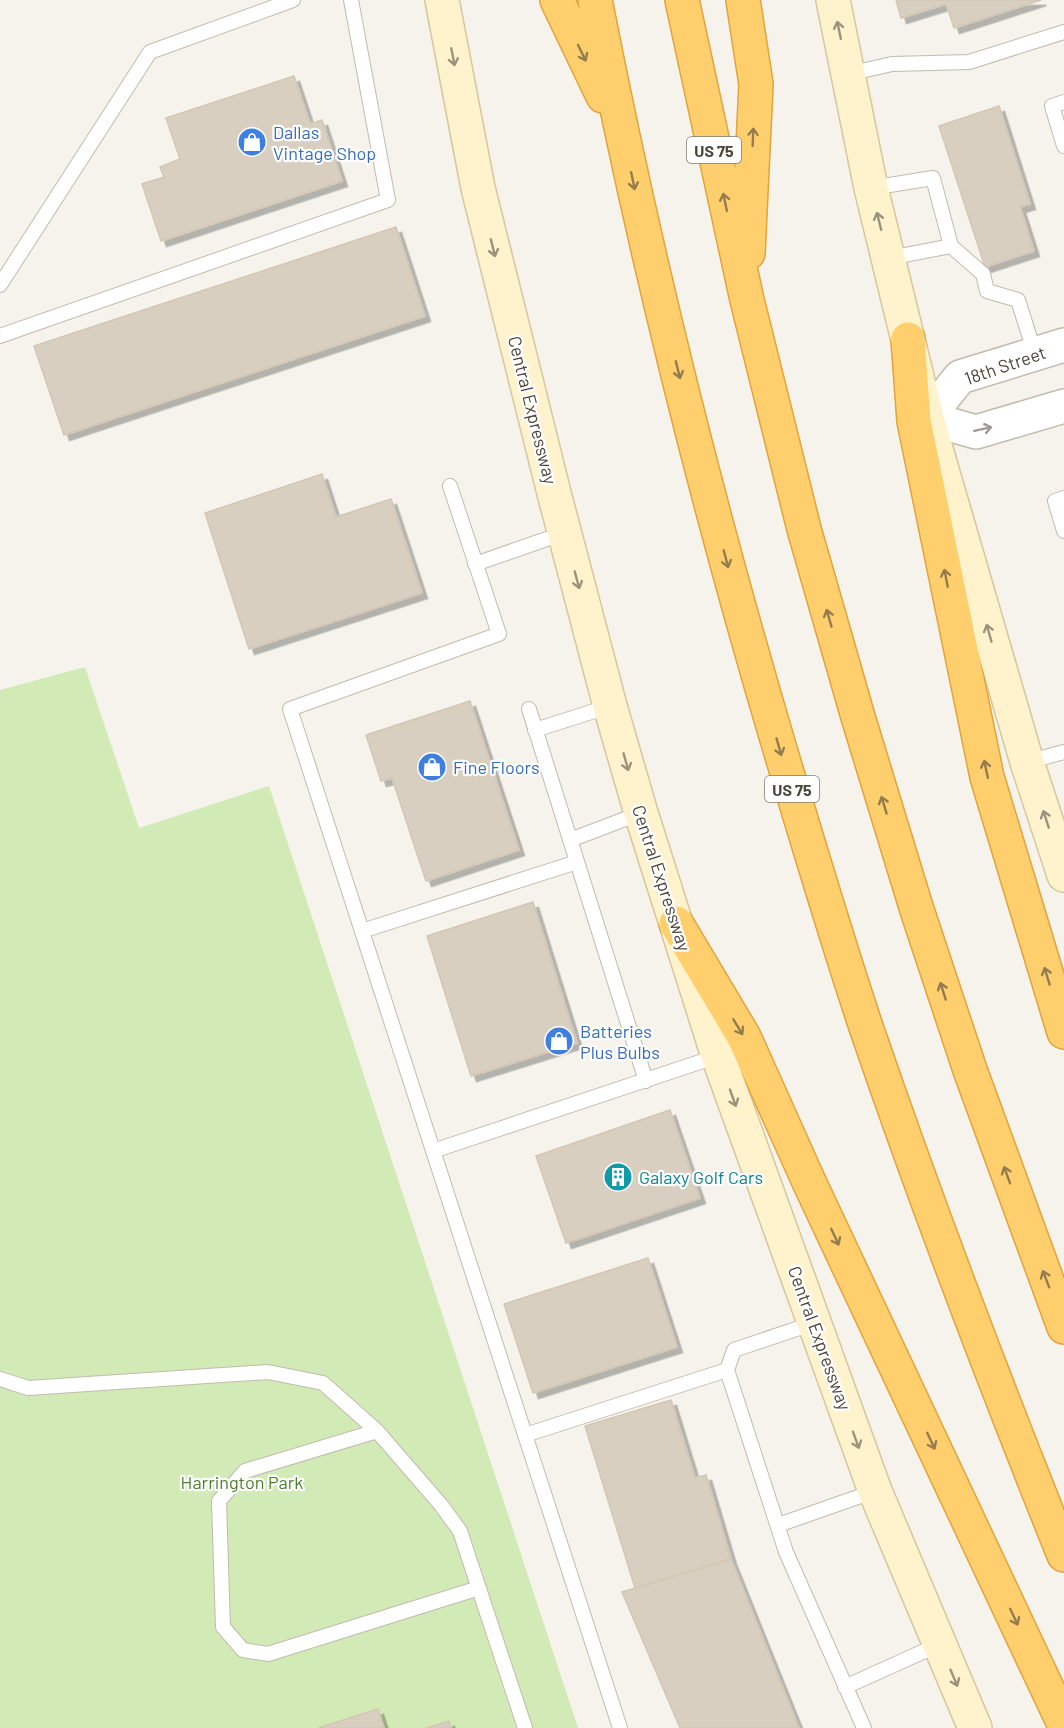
<svg xmlns="http://www.w3.org/2000/svg" width="1064" height="1728" font-family="Barlow,sans-serif">
  <style>
    .green { fill: #d2eab5 }
    .building { fill: #d8cfc1; stroke: #d3c7b4; stroke-width: 1.5; filter: url(#shadow) }
    .lines { fill: none; stroke-linecap: round; stroke-linejoin: round }
    .service-casing { stroke: #c2bbae; stroke-width: 16 }
    .tertiary-casing { stroke: #c2bbae; stroke-width: 36 }
    .secondary-casing { stroke: #d6c79b; stroke-width: 36 }
    .motorway-casing { stroke: #e0a43c; stroke-width: 36 }
    .service { stroke: #fff; stroke-width: 14 }
    .tertiary { stroke: #fff; stroke-width: 33 }
    .secondary { stroke: #fff3cd; stroke-width: 33 }
    .motorway { stroke: #ffcf6e; stroke-width: 33 }
    .oneway { stroke: #9c937c }
    .oneway2 { stroke: #937c4e }
    .oneway3 { stroke: #9c9892 }
    .labels { text-anchor: middle; dominant-baseline: central; stroke-width: 4.5; stroke-linejoin: round; paint-order: stroke }
    .shield { fill: #fff; stroke: #817c74; stroke-width: 1.5 }
    .shield-label { font-size: 16px; font-weight: bold; fill: #4b4439 }
    .shop-label { font-size: 18px; fill: #366cbe; stroke: #fff; text-anchor: start }
    .street-label { font-size: 18px; fill: #4b4439; stroke: #fff }
    .culture-label { font-size: 18px; fill: #0d838f; stroke: #fff; text-anchor: start }
    .park-label { font-size: 18px; fill: #4a7f2a; stroke: #fff }
  </style>
  <defs>
    <filter id="shadow"><feDropShadow dx="5.5" dy="5.5" stdDeviation="0" flood-color="#0004"/></filter>
  </defs>
  <rect width="100%" height="100%" fill="#f6f3ec"/>
  <path class="green" d="M 85,667 L 139,828 L 269,786 L 578,1728 L 0,1728 L 0,690 Z"/>
  <path class="building" d="M 896,0 L 1041,0 L 954,28 L 946,4 L 901,18 Z
    M 294,76 L 310,124 L 322,120 L 342,181 L 161,241 L 142,184 L 164,177 L 160,167 L 180,159 L 166,118 Z
    M 999,106 L 1030,204 L 1020,207 L 1034,251 L 985,267 L 939,126 Z
    M 396,227 L 425,316 L 64,435 L 34,346 Z
    M 322,474 L 336,517 L 391,499 L 422,593 L 249,649 L 205,513 Z
    M 470,701 L 519,850 L 426,881 L 392,778 L 381,781 L 366,735 Z
    M 533,902 L 577,1043 L 471,1076 L 427,936 Z
    M 670,1110 L 700,1198 L 566,1243 L 536,1156 Z
    M 648,1258 L 677,1347 L 533,1393 L 504,1304 Z
    M 671,1400 L 695,1478 L 706,1475 L 731,1559 L 635,1588 L 585,1426 Z
    M 731,1559 L 799,1728 L 680,1728 L 622,1592 Z
    M 378,1709 L 384,1728 L 318,1728 Z
    M 449,1721 L 451,1728 L 426,1728 Z"/>
  <g class="lines">
    <g class="service-casing">
      <path id="service" d="M 848,74 L 892,64 L 969,62 L 1064,32
        M 1064,102 L 1052,106 L 1064,146
        M 871,188 L 933,178 L 951,246 L 889,258
        M 951,246 L 983,274 L 987,291 L 1018,300 L 1035,354
        M 0,285 L 150,52 L 293,0
        M 0,336 L 388,200 L 351,0
        M 450,486 L 499,634 L 290,709 L 620,1728
        M 1064,498 L 1055,501 L 1064,531
        M 475,564 L 564,533
        M 529,709 L 646,1081
        M 535,730 L 610,706
        M 1027,762 L 1064,752
        M 570,840 L 641,813
        M 362,931 L 577,862
        M 433,1151 L 718,1056
        M 727,1370 L 786,1552 L 864,1728
        M 0,1379 L 28,1388 L 268,1372 L 323,1383 L 377,1431 L 441,1505 L 460,1531 L 525,1728
        M 377,1431 L 245,1471 L 219,1501 L 223,1627 L 243,1650 L 268,1654 L 479,1588
        M 525,1435 L 727,1370 L 734,1350 L 814,1323
        M 778,1525 L 875,1491
        M 845,1687 L 940,1644"/>
    </g>
    <g class="tertiary-casing">
      <path id="tertiary" d="M 1064,345 L 960,377 L 927,418 L 976,432 L 1064,406"/>
    </g>
    <g class="secondary-casing">
      <path id="secondary" d="M 442,0 L 478,188 L 554,493 L 610,706 L 641,813 L 718,1056 L 875,1491 L 975,1728
        M 833,0 L 871,188 L 927,418 L 1027,762 L 1064,875"/>
    </g>
    <g class="motorway-casing">
      <path id="motorway" d="M 557,0 L 603,96
        M 595,0 C 644,251 706,500 779,746 C 807,840 835,934 866,1027 C 927,1205 994,1381 1064,1555
        M 682,0 L 747,300 L 804,529 L 858,717 L 916,907 L 970,1070 L 1064,1327
        M 743,0 L 756,84 L 748,253
        M 908,339 L 914,421 L 987,777 L 1064,1032
        M 676,923 L 744,1037 L 810,1184 L 1064,1724"/>
    </g>
    <use href="#service" class="service"/>
    <use href="#tertiary" class="tertiary"/>
    <use href="#secondary" class="secondary"/>
    <use href="#motorway" class="motorway"/>
  </g>
  <defs><path id="oneway-shaft" d="M-6 0H5M1.5-3L5.5 0L1.5 3" fill="none" stroke-width="1.6" stroke-linecap="round" stroke-linejoin="round" transform="scale(1.5)"/></defs>
  <g class="oneway">
    <use href="#oneway-shaft" transform="translate(839 30) rotate(-102)"/>
    <use href="#oneway-shaft" transform="translate(453 57) rotate(79)"/>
    <use href="#oneway-shaft" transform="translate(879 221) rotate(-104)"/>
    <use href="#oneway-shaft" transform="translate(493 248) rotate(76)"/>
    <use href="#oneway-shaft" transform="translate(577 580) rotate(75)"/>
    <use href="#oneway-shaft" transform="translate(989 633) rotate(-106)"/>
    <use href="#oneway-shaft" transform="translate(626 762) rotate(74)"/>
    <use href="#oneway-shaft" transform="translate(1046 819) rotate(-108)"/>
    <use href="#oneway-shaft" transform="translate(733 1098) rotate(70)"/>
    <use href="#oneway-shaft" transform="translate(856 1440) rotate(70)"/>
    <use href="#oneway-shaft" transform="translate(954 1678) rotate(67)"/>
  </g>
  <g class="oneway2">
    <use href="#oneway-shaft" transform="translate(582 53) rotate(64)"/>
    <use href="#oneway-shaft" transform="translate(753 137) rotate(-88)"/>
    <use href="#oneway-shaft" transform="translate(633 181) rotate(78)"/>
    <use href="#oneway-shaft" transform="translate(725 202) rotate(-102)"/>
    <use href="#oneway-shaft" transform="translate(678 370) rotate(76)"/>
    <use href="#oneway-shaft" transform="translate(726 559) rotate(75)"/>
    <use href="#oneway-shaft" transform="translate(946 578) rotate(-101)"/>
    <use href="#oneway-shaft" transform="translate(829 618) rotate(-106)"/>
    <use href="#oneway-shaft" transform="translate(779 747) rotate(74)"/>
    <use href="#oneway-shaft" transform="translate(986 769) rotate(-102)"/>
    <use href="#oneway-shaft" transform="translate(884 805) rotate(-107)"/>
    <use href="#oneway-shaft" transform="translate(1047 976) rotate(-107)"/>
    <use href="#oneway-shaft" transform="translate(943 991) rotate(-108)"/>
    <use href="#oneway-shaft" transform="translate(738 1027) rotate(59)"/>
    <use href="#oneway-shaft" transform="translate(1007 1175) rotate(-110)"/>
    <use href="#oneway-shaft" transform="translate(835 1237) rotate(65)"/>
    <use href="#oneway-shaft" transform="translate(1046 1279) rotate(-111)"/>
    <use href="#oneway-shaft" transform="translate(931 1441) rotate(65)"/>
    <use href="#oneway-shaft" transform="translate(1014 1617) rotate(65)"/>
  </g>
  <use class="oneway3" href="#oneway-shaft" transform="translate(983 429) rotate(-12)"/>
  <defs>
    <g id="shop-disc" transform="scale(1.5)"><circle r="9.5" fill="#3f7fe0" stroke="#fff"/><path d="M-5-2.5h2.3a2.7 3.5 0 0 1 5.4 0H5L5.5 6h-11ZM-1.5-2.5h3a1.5 2.3 0 0 0-3 0Z" fill="#fff"/></g>
    <g id="building-disc" transform="scale(1.5)"><circle r="9.5" fill="#0f9aa8" stroke="#fff"/><path d="M-4-6H4V6H1V3H-1V6H-4ZM-2.5-4.3h1.7v1.8h-1.7ZM.8-4.3h1.7v1.8H.8ZM-2.5-1h1.7V.8h-1.7ZM.8-1h1.7V.8H.8Z" fill="#fff"/></g>
  </defs>
  <g fill-rule="evenodd">
    <use href="#shop-disc" x="252" y="142"/>
    <use href="#shop-disc" x="432" y="767"/>
    <use href="#shop-disc" x="559" y="1041"/>
    <use href="#building-disc" x="618" y="1177"/>
  </g>
  <g class="labels">
    <g class="shield">
      <rect x="687" y="137" width="54" height="26" rx="4.5"/>
      <rect x="765" y="776" width="54" height="26" rx="4.5"/>
    </g>
    <g class="shield-label">
      <text x="714" y="150">US 75</text>
      <text x="792" y="789">US 75</text>
    </g>
    <g class="shop-label">
      <text x="273" y="132">Dallas<tspan x="273" dy="21">Vintage Shop</tspan></text>
      <text x="453" y="767">Fine Floors</text>
      <text x="580" y="1031">Batteries<tspan x="580" dy="21">Plus Bulbs</tspan></text>
    </g>
    <g class="street-label">
      <text transform="translate(1005 365) rotate(-19)">18th Street</text>
      <text transform="translate(533 410) rotate(76)">Central Expressway</text>
      <text transform="translate(662 878) rotate(72)">Central Expressway</text>
      <text transform="translate(820 1338) rotate(70)">Central Expressway</text>
    </g>
    <g class="culture-label">
      <text x="639" y="1177">Galaxy Golf Cars</text>
    </g>
    <g class="park-label">
      <text x="242" y="1482">Harrington Park</text>
    </g>
  </g>
</svg>
